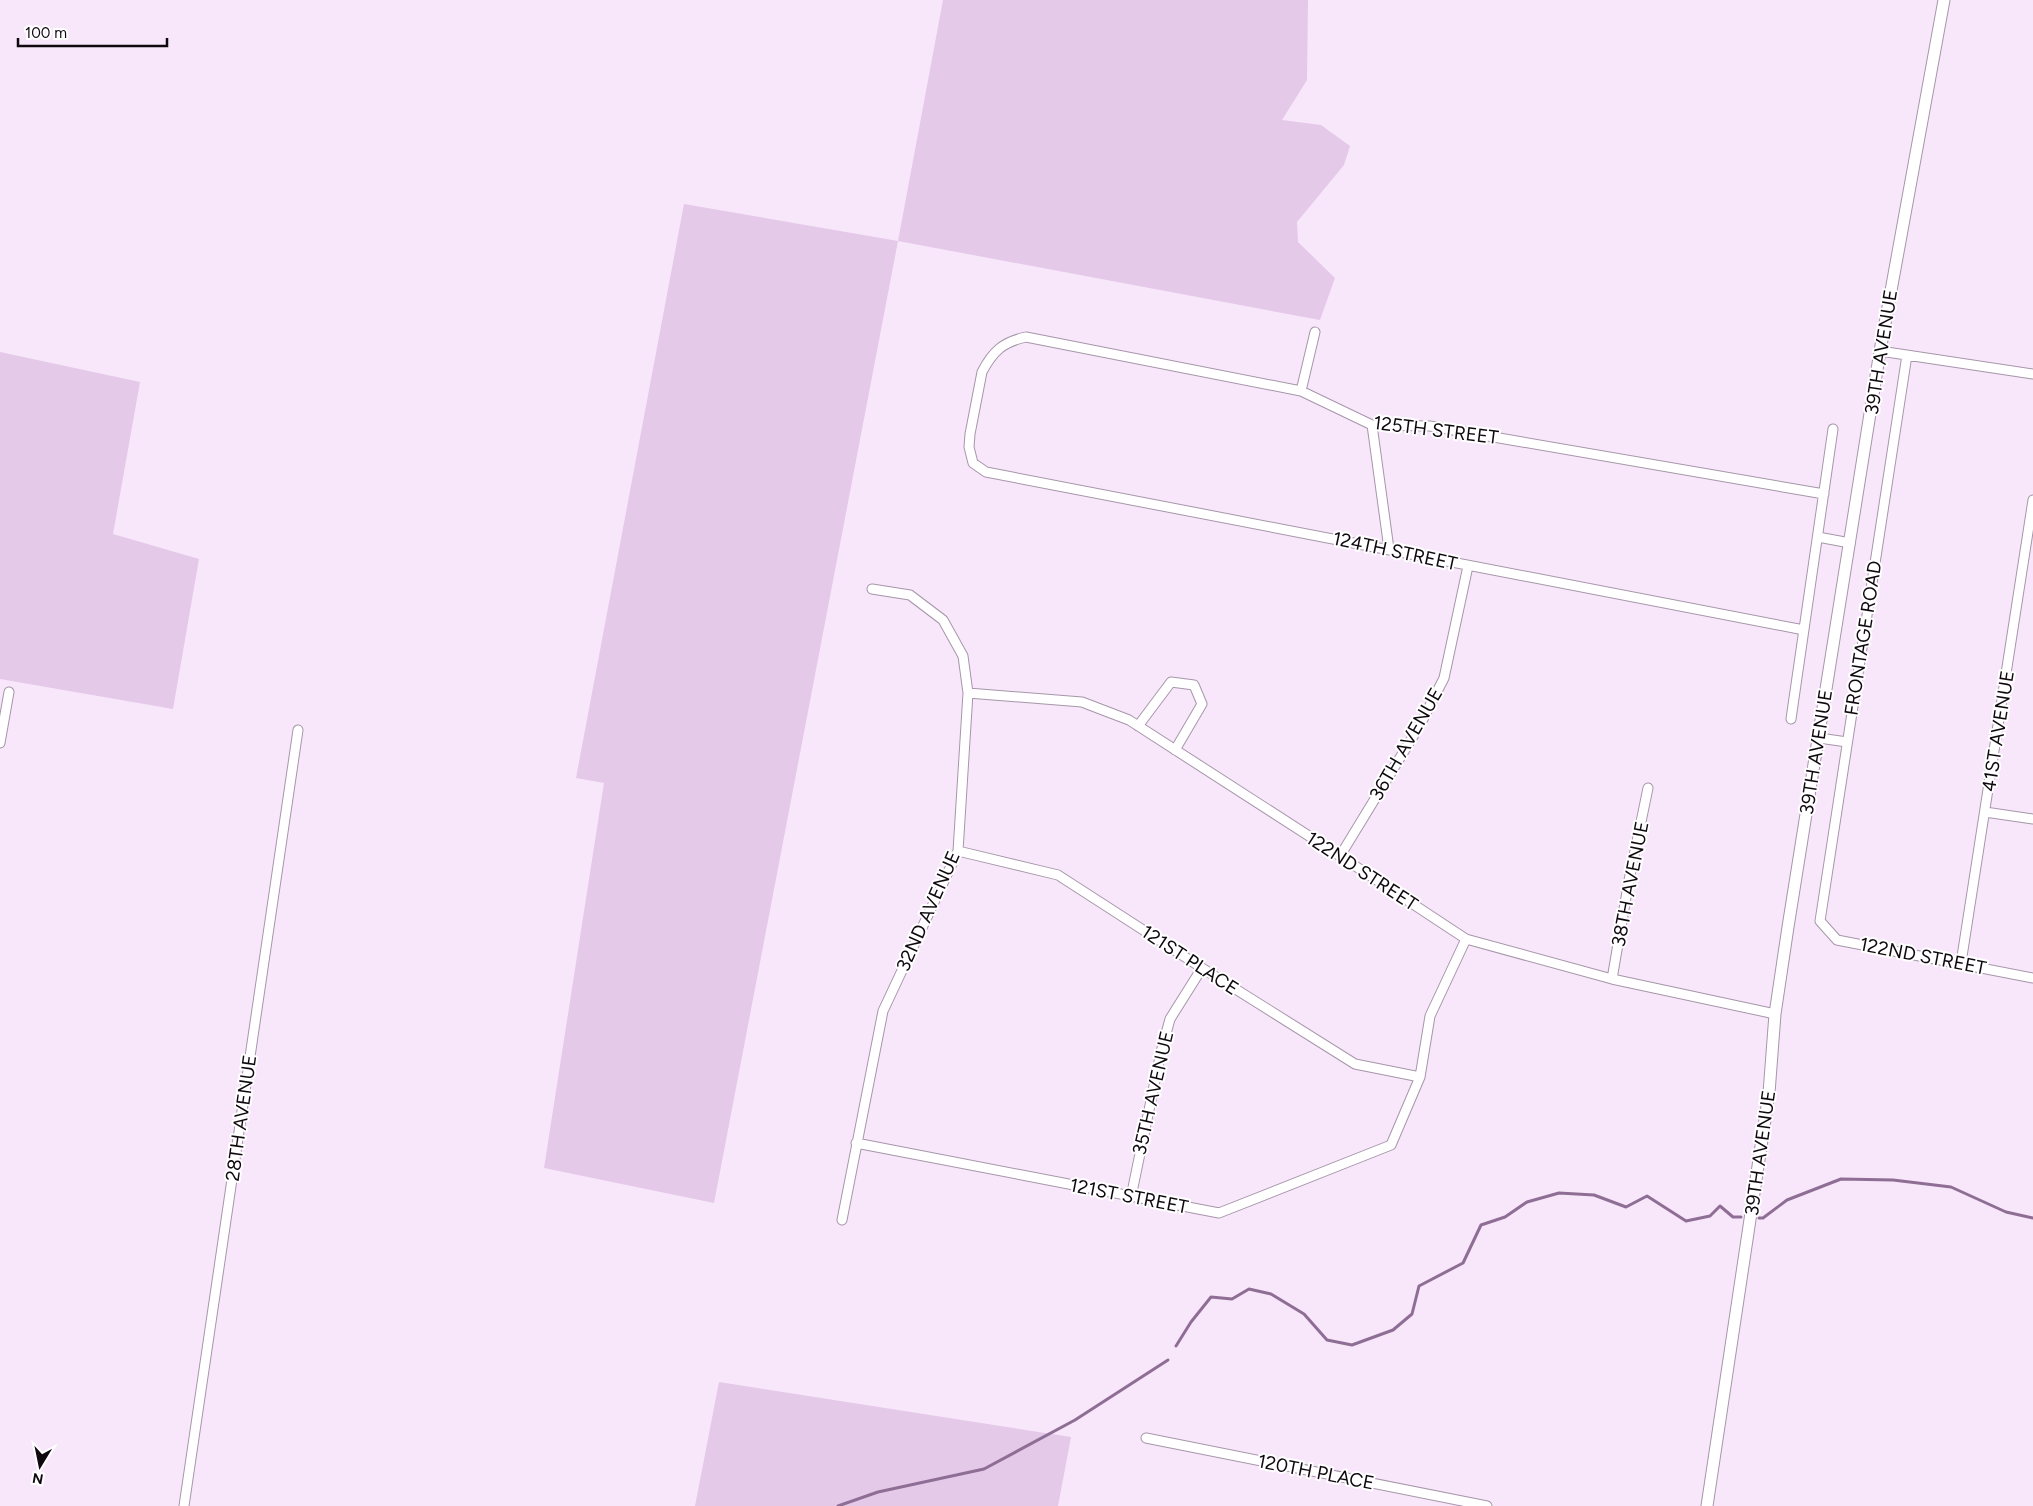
<svg xmlns="http://www.w3.org/2000/svg" width="2033" height="1506" font-family="Figtree,sans-serif">
  <style>
    .green { fill: #e4c9e9 }
    .lines { fill: none; stroke-linecap: round; stroke-linejoin: round }
    .stream { stroke: #8f6e95; stroke-width: 3 }
    .minor-casing { stroke: #a696a9; stroke-width: 11 }
    .secondary-casing { stroke: #a696a9; stroke-width: 13 }
    .minor { stroke: #fff; stroke-width: 9 }
    .secondary { stroke: #fff; stroke-width: 11 }
    .labels { text-anchor: middle; dominant-baseline: central; stroke-width: 4; stroke-linejoin: round; paint-order: stroke }
    .street-label { font-size: 19px; fill: #0f090f; stroke: #fff }
  </style>
  <rect width="100%" height="100%" fill="#f8e7fa"/>
  <path class="green" d="M 943,0 L 1308,0 L 1307,80 L 1282,120 L 1321,125 L 1350,146 L 1344,165 L 1297,222 L 1298,242 L 1335,278 L 1320,320 L 898,241 L 714,1203 L 544,1168 L 604,783 L 576,778 L 684,204 L 898,241 Z
    M 0,352 L 140,382 L 113,534 L 199,559 L 173,709 L 0,679 Z
    M 719,1382 L 1071,1437 L 1058,1506 L 695,1506 Z"/>
  <g class="lines">
    <path class="stream" d="M 1759,1218 L 1763,1218 L 1787,1200 L 1841,1179 L 1893,1180 L 1951,1187 L 2006,1212 L 2033,1218
      M 1176,1346 L 1191,1322 L 1211,1297 L 1232,1299 L 1249,1289 L 1271,1294 L 1304,1314 L 1327,1340 L 1352,1345 L 1393,1330 L 1412,1314 L 1419,1286 L 1463,1263 L 1481,1225 L 1505,1217 L 1527,1202 L 1559,1193 L 1594,1195 L 1626,1207 L 1647,1196 L 1686,1221 L 1710,1216 L 1720,1206 L 1733,1217 L 1741,1217
      M 838,1506 L 878,1492 L 984,1469 L 1075,1420 L 1168,1360"/>
    <g class="minor-casing">
      <path id="minor" d="M 1880,351 L 2033,374
        M 1907,355 L 1820,921 L 1837,940 L 2033,978
        M 1301,391 L 1315,332
        M 1372,425 L 1389,549
        M 1818,537 L 1850,543
        M 1804,630 L 986,472 L 973,463 L 969,447 L 970,434 L 982,372 C 993,351 1003,342 1026,337 L 1301,391 L 1372,425 L 1430,426 L 1824,494
        M 968,693 L 1082,702 L 1129,720 L 1340,856 L 1466,939 L 1612,979 L 1775,1014
        M 1791,719 L 1833,429
        M 1138,726 L 1171,682 L 1194,685 L 1202,704 L 1175,750
        M 1819,738 L 1847,742
        M 0,743 L 9,692
        M 1985,812 L 2033,819
        M 958,851 L 1058,875 L 1202,968 L 1355,1064 L 1420,1077
        M 1340,856 L 1420,725 L 1444,678 L 1468,566
        M 1961,963 L 2033,500
        M 1612,979 L 1629,880 L 1648,788
        M 856,1143 L 1219,1213 L 1391,1145 L 1420,1077 L 1430,1016 L 1466,939
        M 1131,1197 L 1161,1052 L 1170,1019 L 1202,968
        M 842,1220 L 883,1011 L 958,851 L 968,693 L 963,656 L 943,620 L 910,595 L 872,589
        M 1146,1438 L 1487,1506
        M 184,1506 L 298,730"/>
    </g>
    <g class="secondary-casing">
      <path id="secondary" d="M 1707,1506 L 1769,1093 L 1775,1014 L 1788,927 L 1880,351 L 1944,0"/>
    </g>
    <use href="#minor" class="minor"/>
    <use href="#secondary" class="secondary"/>
  </g>
  <g class="labels">
    <g class="street-label">
      <text transform="translate(1881 352) rotate(-81)">39TH AVENUE</text>
      <text transform="translate(1436 430) rotate(7)">125TH STREET</text>
      <text transform="translate(1395 551) rotate(12)">124TH STREET</text>
      <text transform="translate(1863 638) rotate(-81)">FRONTAGE ROAD</text>
      <text transform="translate(1998 731) rotate(-81)">41ST AVENUE</text>
      <text transform="translate(1406 744) rotate(-60)">36TH AVENUE</text>
      <text transform="translate(1816 752) rotate(-81)">39TH AVENUE</text>
      <text transform="translate(1362 871) rotate(33)">122ND STREET</text>
      <text transform="translate(1630 884) rotate(-79)">38TH AVENUE</text>
      <text transform="translate(928 911) rotate(-66)">32ND AVENUE</text>
      <text transform="translate(1923 956) rotate(11)">122ND STREET</text>
      <text transform="translate(1190 960) rotate(33)">121ST PLACE</text>
      <text transform="translate(1153 1093) rotate(-77)">35TH AVENUE</text>
      <text transform="translate(241 1118) rotate(-82)">28TH AVENUE</text>
      <text transform="translate(1760 1153) rotate(-82)">39TH AVENUE</text>
      <text transform="translate(1129 1196) rotate(11)">121ST STREET</text>
      <text transform="translate(1316 1472) rotate(11)">120TH PLACE</text>
    </g>
  </g>
  <g transform="translate(40 1466) rotate(190)" stroke="#ffffff" stroke-width="4" paint-order="stroke">
  <path d="M0-4L9 19L0 12L-9 19Z" fill="#0f090f"/>
  <text y="-8" font-size="14" font-weight="bold" text-anchor="middle" fill="#0f090f">N</text>
  </g>
  <path d="M18 38v8h149v-8" fill="none" stroke="#0f090f" stroke-width="2.5"/>
  <text x="25" y="38" font-size="15" fill="#0f090f" stroke="#ffffff" stroke-width="4" paint-order="stroke">100 m</text>
</svg>
